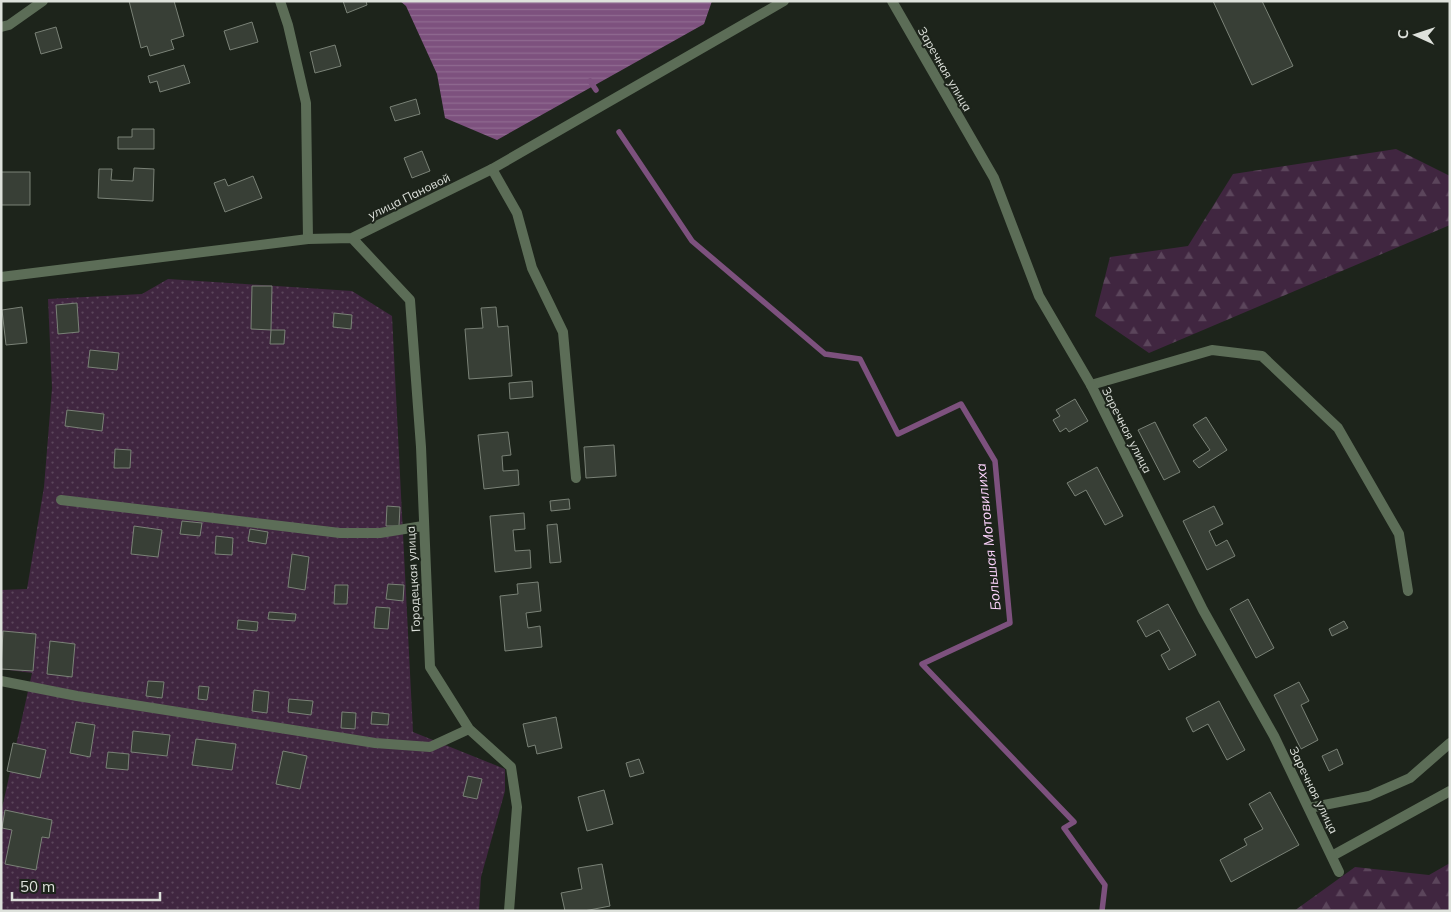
<svg xmlns="http://www.w3.org/2000/svg" width="1451" height="912" font-family="Mulish,sans-serif">
  <style>
    .green { fill: url(#green-dots) }
    .forest { fill: url(#forest-firs) }
    .water { fill: url(#water-rules) }
    .lines { fill: none; stroke-linecap: round; stroke-linejoin: round }
    .stream { stroke: #7d517e; stroke-width: 5.5 }
    .building { fill: #383f36; stroke: #7a8277 }
    .service { stroke: #5c6d57; stroke-width: 10 }
    .minor { stroke: #5c6d57; stroke-width: 10 }
    .labels { text-anchor: middle; dominant-baseline: central; stroke-width: 4; stroke-linejoin: round; paint-order: stroke }
    .street-label { font-size: 12px; fill: #dde1db; stroke: #1d241b }
    .water-label { font-size: 14px; font-style: italic; fill: #fdd4fd; stroke: #1d241b }
  </style>
  <defs>
    <pattern id="green-dots" width="8" height="8" patternUnits="userSpaceOnUse" patternTransform="scale(1.25)"><rect width="8" height="8" fill="#402640"/><path d="M2 2h.1M6 6h.1" fill="none" stroke="#5b455b" stroke-width="1.8" stroke-linecap="round"/></pattern>
    <pattern id="forest-firs" width="22" height="20" patternUnits="userSpaceOnUse" patternTransform="scale(1.25)"><rect width="22" height="20" fill="#402640"/><path d="M5 1l3.5 6h-7zM16 11l3.5 6h-7z" fill="#5b455b"/></pattern>
    <pattern id="water-rules" width="6" height="5" patternUnits="userSpaceOnUse" patternTransform="scale(1.25)"><rect width="6" height="5" fill="#7d517e"/><path d="M0 2.5h6" fill="none" stroke="#8f6a90"/></pattern>
  </defs>
  <rect width="100%" height="100%" fill="#1d241b"/>
  <path class="green" d="M 168,279 L 352,291 L 392,316 L 413,732 L 505,769 L 505,791 L 481,877 L 479,911 L 1,911 L 1,813 L 32,673 L 1,669 L 1,590 L 27,589 L 44,487 L 52,388 L 48,299 L 142,294 Z"/>
  <path class="forest" d="M 1396,149 L 1450,176 L 1450,225 L 1149,353 L 1095,316 L 1110,257 L 1188,246 L 1233,174 Z
    M 1450,863 L 1450,911 L 1294,911 L 1355,867 L 1429,875 Z"/>
  <path class="water" d="M 400,1 L 712,1 L 704,24 L 497,140 L 445,118 L 437,74 L 406,6 Z"/>
  <g class="lines">
    <path class="stream" d="M 590,81 L 596,90
      M 619,132 L 692,241 L 825,354 L 860,359 L 898,434 L 961,404 L 995,461 L 1010,623 L 922,664 L 1074,822 L 1064,828 L 1105,885 L 1102,911"/>
  </g>
  <path class="building" d="M 129,1 L 174,1 L 184,36 L 171,40 L 174,49 L 150,56 L 147,46 L 141,48 Z
    M 343,1 L 366,1 L 367,5 L 347,13 Z
    M 1213,1 L 1262,1 L 1293,66 L 1252,85 Z
    M 252,22 L 258,42 L 230,50 L 224,31 Z
    M 56,27 L 62,48 L 41,54 L 35,33 Z
    M 335,45 L 341,66 L 315,73 L 310,52 Z
    M 184,65 L 190,83 L 160,92 L 157,81 L 150,83 L 148,76 Z
    M 416,99 L 420,114 L 395,121 L 390,107 Z
    M 132,129 L 154,129 L 154,149 L 118,149 L 118,137 L 132,137 Z
    M 422,151 L 430,171 L 412,178 L 404,158 Z
    M 134,168 L 154,169 L 153,201 L 98,198 L 99,169 L 112,169 L 111,180 L 133,181 Z
    M 1,172 L 30,172 L 30,205 L 1,205 Z
    M 253,176 L 262,198 L 225,212 L 214,183 L 225,179 L 228,186 Z
    M 252,286 L 272,286 L 271,330 L 251,329 Z
    M 77,303 L 79,332 L 58,334 L 56,305 Z
    M 22,307 L 27,343 L 6,345 L 2,310 Z
    M 496,307 L 498,327 L 508,326 L 512,376 L 469,379 L 465,329 L 483,328 L 481,308 Z
    M 334,313 L 352,315 L 351,329 L 333,327 Z
    M 271,330 L 285,330 L 284,344 L 270,344 Z
    M 90,350 L 119,353 L 117,370 L 88,367 Z
    M 532,381 L 533,397 L 510,399 L 509,383 Z
    M 1075,399 L 1088,421 L 1069,432 L 1066,428 L 1060,432 L 1053,420 L 1060,416 L 1056,410 Z
    M 67,410 L 104,414 L 102,431 L 65,426 Z
    M 1206,417 L 1227,450 L 1199,468 L 1193,461 L 1210,450 L 1193,425 Z
    M 1155,422 L 1180,472 L 1164,480 L 1138,430 Z
    M 508,432 L 511,455 L 502,456 L 503,471 L 518,470 L 519,485 L 484,489 L 478,435 Z
    M 614,445 L 616,476 L 586,478 L 584,447 Z
    M 115,449 L 131,450 L 130,468 L 114,468 Z
    M 1097,467 L 1123,516 L 1105,525 L 1086,490 L 1075,496 L 1067,483 Z
    M 569,499 L 570,509 L 551,511 L 550,501 Z
    M 387,506 L 400,507 L 399,526 L 386,526 Z
    M 1214,506 L 1223,524 L 1209,531 L 1216,546 L 1227,540 L 1235,556 L 1207,570 L 1183,521 Z
    M 524,513 L 525,529 L 513,530 L 515,551 L 530,550 L 531,568 L 495,572 L 490,516 Z
    M 182,521 L 202,523 L 200,536 L 180,534 Z
    M 557,524 L 561,562 L 550,563 L 547,525 Z
    M 134,526 L 162,530 L 158,557 L 131,554 Z
    M 250,529 L 268,532 L 266,544 L 248,541 Z
    M 216,536 L 233,538 L 232,555 L 215,554 Z
    M 292,554 L 309,557 L 305,590 L 288,587 Z
    M 538,582 L 541,611 L 526,613 L 528,628 L 540,626 L 542,647 L 505,651 L 500,596 L 518,594 L 517,584 Z
    M 388,584 L 404,585 L 403,601 L 386,599 Z
    M 335,585 L 348,585 L 347,604 L 334,604 Z
    M 1248,599 L 1274,648 L 1256,658 L 1230,609 Z
    M 1168,604 L 1196,655 L 1169,670 L 1161,655 L 1170,650 L 1159,630 L 1146,637 L 1137,621 Z
    M 376,607 L 390,608 L 388,629 L 374,628 Z
    M 269,612 L 296,614 L 295,621 L 268,619 Z
    M 238,620 L 258,622 L 257,631 L 237,629 Z
    M 1344,621 L 1348,628 L 1332,636 L 1329,629 Z
    M 3,631 L 36,634 L 33,671 L 1,669 Z
    M 50,641 L 75,644 L 72,677 L 47,674 Z
    M 148,681 L 164,682 L 162,698 L 146,696 Z
    M 1299,682 L 1309,701 L 1301,705 L 1318,740 L 1301,749 L 1274,695 Z
    M 199,686 L 209,687 L 207,700 L 198,699 Z
    M 254,690 L 269,692 L 267,713 L 252,711 Z
    M 289,699 L 313,701 L 311,715 L 288,712 Z
    M 1219,701 L 1245,750 L 1227,760 L 1208,724 L 1193,732 L 1186,718 Z
    M 342,712 L 356,713 L 355,729 L 341,728 Z
    M 372,712 L 389,714 L 388,725 L 371,724 Z
    M 556,717 L 562,748 L 537,754 L 535,745 L 528,747 L 523,724 Z
    M 76,722 L 95,725 L 90,757 L 70,753 Z
    M 133,731 L 170,735 L 167,756 L 131,752 Z
    M 196,739 L 236,744 L 232,770 L 192,765 Z
    M 13,743 L 46,750 L 40,778 L 7,771 Z
    M 1337,749 L 1343,764 L 1329,771 L 1322,756 Z
    M 283,751 L 307,756 L 300,789 L 276,784 Z
    M 108,752 L 129,754 L 128,770 L 106,768 Z
    M 639,759 L 644,773 L 630,777 L 626,763 Z
    M 468,776 L 482,779 L 477,799 L 463,796 Z
    M 604,790 L 613,824 L 587,831 L 578,797 Z
    M 1270,792 L 1299,845 L 1231,882 L 1220,860 L 1247,845 L 1244,839 L 1263,829 L 1249,804 Z
    M 5,810 L 52,820 L 49,838 L 42,837 L 36,870 L 5,864 L 12,830 L 2,828 Z
    M 602,864 L 610,906 L 584,911 L 565,911 L 561,893 L 582,889 L 578,868 Z"/>
  <g class="lines">
    <path class="service" d="M 280,1 L 288,25 L 306,103 L 308,239
      M 1,27 L 9,25 L 43,1
      M 492,169 L 517,213 L 532,268 L 563,332 L 576,478
      M 1091,385 L 1212,350 L 1262,356 L 1338,428 L 1399,534 L 1408,591
      M 61,500 L 340,533 L 380,533 L 423,526
      M 1309,808 L 1369,796 L 1410,778 L 1450,743
      M 1332,856 L 1450,791"/>
    <path class="minor" d="M 892,1 L 994,178 L 1039,296 L 1091,385 L 1203,610 L 1274,736 L 1339,872
      M 352,238 L 410,300 L 421,447 L 430,667 L 469,729 L 511,767 L 517,807 L 509,911
      M 1,277 L 308,239 L 352,238 L 492,169 L 784,1
      M 1,681 L 77,696 L 375,743 L 430,747 L 469,729"/>
  </g>
  <g class="labels">
    <g class="street-label">
      <text transform="translate(945 69) rotate(60)">Заречная улица</text>
      <text transform="translate(409 196) rotate(-26)">улица Пановой</text>
      <text transform="translate(1127 430) rotate(63)">Заречная улица</text>
      <text transform="translate(413 579) rotate(-93)">Городецкая улица</text>
      <text transform="translate(1314 790) rotate(64)">Заречная улица</text>
    </g>
    <g class="water-label">
      <text transform="translate(988 537) rotate(-96)">Большая Мотовилиха</text>
    </g>
  </g>
  <rect width="1451" height="912" fill="none" stroke="#dde1db" stroke-width="5"/>
  <g transform="translate(1416 35) rotate(273)" stroke="#1d241b" stroke-width="4" paint-order="stroke">
  <path d="M0-4L9 19L0 12L-9 19Z" fill="#dde1db"/>
  <text y="-8" font-size="14" font-weight="bold" text-anchor="middle" fill="#dde1db">С</text>
  </g>
  <path d="M12 892v8h148v-8" fill="none" stroke="#dde1db" stroke-width="2.5"/>
  <text x="20" y="892" font-size="15" fill="#dde1db" stroke="#1d241b" stroke-width="4" paint-order="stroke">50 m</text>
</svg>
